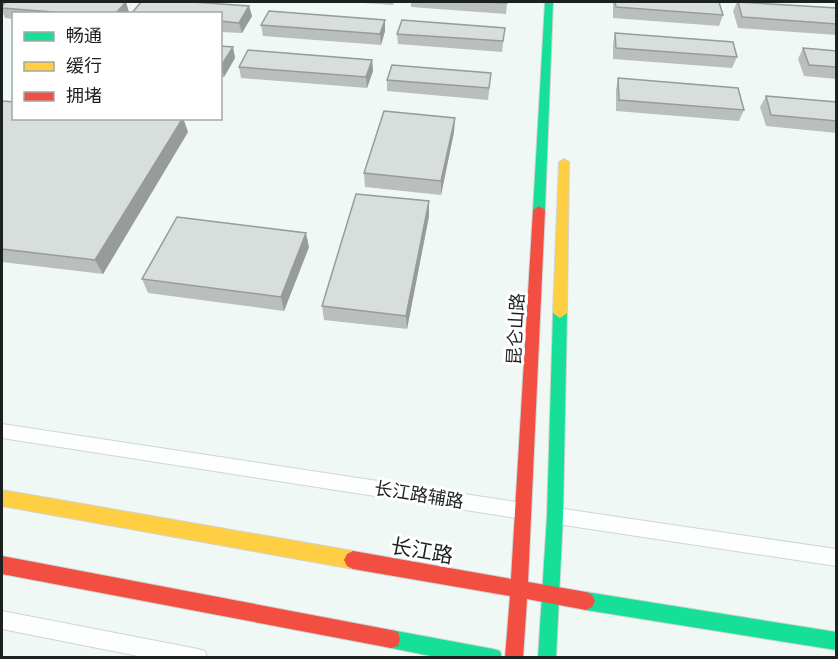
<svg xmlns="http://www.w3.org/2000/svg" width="838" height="659" font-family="'Fira Sans Condensed','Noto Sans SC',sans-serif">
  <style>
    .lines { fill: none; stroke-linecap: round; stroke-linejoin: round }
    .lane-casing { stroke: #cfd5d4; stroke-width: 2 }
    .fast-casing { stroke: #cfd5d4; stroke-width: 2 }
    .slow-casing { stroke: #cfd5d4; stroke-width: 2 }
    .jam-casing { stroke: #cfd5d4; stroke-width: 2 }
    .lane { fill: #fdfefe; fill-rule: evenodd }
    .fast { fill: #16e098; fill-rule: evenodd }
    .slow { fill: #ffcf43; fill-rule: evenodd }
    .jam { fill: #f24e42; fill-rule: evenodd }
    .wall { fill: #babfbd }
    .shaded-wall { fill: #979b9a }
    .building { fill: #d8dedc; stroke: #979b9a; stroke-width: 1.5 }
    .labels { text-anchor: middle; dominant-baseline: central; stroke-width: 6; stroke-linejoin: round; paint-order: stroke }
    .street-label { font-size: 18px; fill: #1b211f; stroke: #fff }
    .near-street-label { font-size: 21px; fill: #1b211f; stroke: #fff }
  </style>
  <rect width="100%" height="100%" fill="#f0f8f6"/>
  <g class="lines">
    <g class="lane-casing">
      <path id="lane" d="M 2,424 L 523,503 L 529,505 L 531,511 L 529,517 L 523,519 L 2,438 Z
        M 557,508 L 836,549 L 836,566 L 557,524 L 551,522 L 549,516 L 551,510 Z
        M 2,611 L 198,649 L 205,651 L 207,658 L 148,658 L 2,629 Z"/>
    </g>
    <g class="fast-casing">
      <path id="fast" d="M 545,2 L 553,2 L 545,210 L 539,214 L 533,210 Z
        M 560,308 L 567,313 L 563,516 L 556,658 L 538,658 L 547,516 L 553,313 Z
        M 586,592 L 836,632 L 836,650 L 586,610 L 580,607 L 577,601 L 580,595 Z
        M 391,630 L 493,649 L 500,651 L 502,658 L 441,658 L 391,648 L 384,646 L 382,639 L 384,632 Z"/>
    </g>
    <g class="slow-casing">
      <path id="slow" d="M 564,159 L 569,162 L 567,313 L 560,318 L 553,313 L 559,162 Z
        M 2,490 L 353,551 L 359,554 L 362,560 L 359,566 L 353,569 L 2,506 Z"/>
    </g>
    <g class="jam-casing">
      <path id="jam" d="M 539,206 L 545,210 L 528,582 L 586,592 L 592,595 L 595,601 L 592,607 L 586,610 L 527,599 L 523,658 L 505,658 L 510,596 L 353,569 L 347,566 L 344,560 L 347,554 L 353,551 L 511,579 L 533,210 Z
        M 2,556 L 391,630 L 398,632 L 400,639 L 398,646 L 391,648 L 2,574 Z"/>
    </g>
    <use href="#lane" class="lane"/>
    <use href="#fast" class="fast"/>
    <use href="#slow" class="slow"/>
    <use href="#jam" class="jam"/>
  </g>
  <path class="wall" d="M 349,2 L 394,2 L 393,5 Z
    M 411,2 L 507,2 L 506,14 L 411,7 Z
    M 613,2 L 719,2 L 723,15 L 719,26 L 613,18 Z
    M 737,2 L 837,8 L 837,35 L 738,28 L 733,11 Z
    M 2,6 L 129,12 L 128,14 L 14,14 L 14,19 L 5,18 L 2,10 Z
    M 249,6 L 252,16 L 242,33 L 220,32 L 220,14 Z
    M 385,20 L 385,31 L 381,45 L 263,36 L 261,25 Z
    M 505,28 L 502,52 L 398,44 L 397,34 Z
    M 615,33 L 737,57 L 732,68 L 613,59 L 613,44 Z
    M 220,46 L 233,47 L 235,58 L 224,77 L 220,77 Z
    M 803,48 L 837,51 L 837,79 L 804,76 L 798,59 Z
    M 372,60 L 373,71 L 367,88 L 241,78 L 239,67 Z
    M 618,78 L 744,110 L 739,121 L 616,111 L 616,90 Z
    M 387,80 L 490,84 L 488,100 L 387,91 Z
    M 766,96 L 837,102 L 837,133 L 766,126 L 760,107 Z
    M 2,101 L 183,118 L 188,132 L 103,274 L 2,262 Z
    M 455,118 L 454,132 L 441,195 L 365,187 L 364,173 Z
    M 429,201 L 429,216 L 407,329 L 324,320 L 322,306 Z
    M 309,247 L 284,311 L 148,293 L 142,279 Z"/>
  <path class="shaded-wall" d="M 126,2 L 129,12 L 128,14 L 115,14 Z
    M 249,6 L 252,16 L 242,33 L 239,23 Z
    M 385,20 L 385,31 L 381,45 L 380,34 Z
    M 233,47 L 235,58 L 224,77 L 221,66 Z
    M 372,60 L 373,71 L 367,88 L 366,77 Z
    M 183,118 L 188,132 L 103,274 L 95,260 Z
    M 455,118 L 454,132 L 441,195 L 441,181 Z
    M 429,201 L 429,216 L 407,329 L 406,316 Z
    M 306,233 L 309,247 L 284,311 L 281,297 Z"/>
  <path class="building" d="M 6,2 L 126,2 L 115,14 L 79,14 L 2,8 L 2,6 Z
    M 141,2 L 193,2 L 249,6 L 239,23 L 220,21 L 220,14 L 131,14 Z
    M 481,2 L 507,2 L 507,3 Z
    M 615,2 L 719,2 L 723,15 L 616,7 Z
    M 738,2 L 837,8 L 837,24 L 742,17 Z
    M 269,11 L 385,20 L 380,34 L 261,25 Z
    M 402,20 L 505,28 L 503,41 L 397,34 Z
    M 615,33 L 733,42 L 737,57 L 616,48 Z
    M 220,46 L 233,47 L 221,66 L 220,66 Z
    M 803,48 L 837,51 L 837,67 L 809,65 Z
    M 248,50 L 372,60 L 366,77 L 239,67 Z
    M 392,65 L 491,73 L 489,88 L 387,80 Z
    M 618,78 L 738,88 L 744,110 L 619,100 Z
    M 766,96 L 837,102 L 837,121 L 771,115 Z
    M 2,101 L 14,102 L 14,118 L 183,118 L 95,260 L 2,249 Z
    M 384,111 L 455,118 L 441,181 L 364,173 Z
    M 356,194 L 429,201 L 406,316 L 322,306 Z
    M 177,217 L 306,233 L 281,297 L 142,279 Z"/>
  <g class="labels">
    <g class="street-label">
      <text transform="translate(516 329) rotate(-87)">昆仑山路</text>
      <text transform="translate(419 495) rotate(9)">长江路辅路</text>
    </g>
    <g class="near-street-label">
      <text transform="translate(422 551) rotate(10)">长江路</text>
    </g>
  </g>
  <rect width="838" height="659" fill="none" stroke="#1b211f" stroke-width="6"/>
  <rect x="12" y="12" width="210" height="108" fill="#ffffff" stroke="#a4a6a5" stroke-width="1.5"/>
  <rect x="24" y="32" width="30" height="9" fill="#16e098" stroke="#a4a6a5" stroke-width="1.5"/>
  <text x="66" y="42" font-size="18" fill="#1b211f">畅通</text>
  <rect x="24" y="62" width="30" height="9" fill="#ffcf43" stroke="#a4a6a5" stroke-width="1.5"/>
  <text x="66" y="72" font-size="18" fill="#1b211f">缓行</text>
  <rect x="24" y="92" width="30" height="9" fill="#f24e42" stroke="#a4a6a5" stroke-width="1.5"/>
  <text x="66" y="102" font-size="18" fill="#1b211f">拥堵</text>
</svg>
